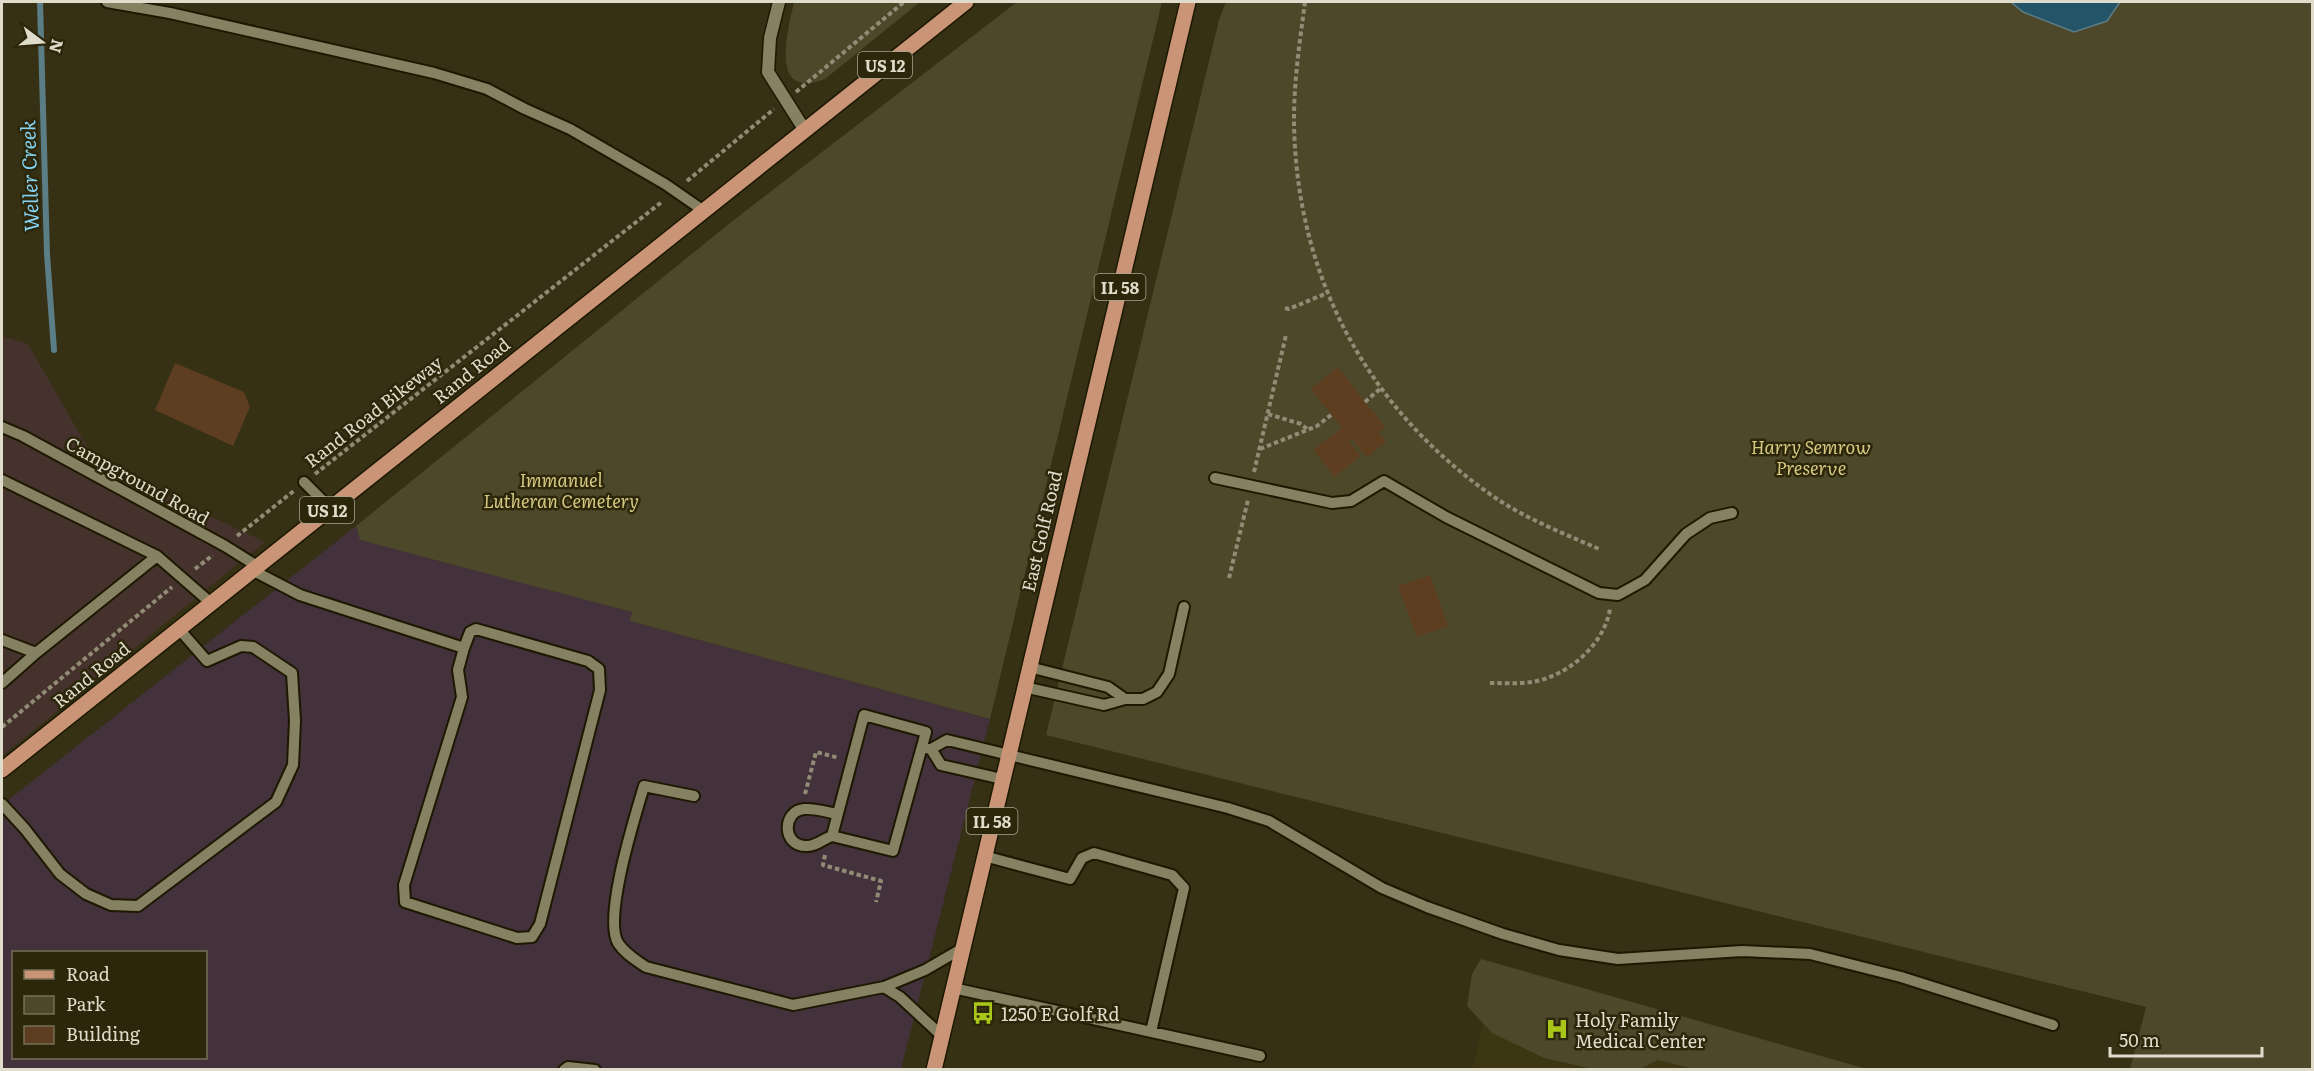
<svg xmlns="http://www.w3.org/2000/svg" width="2314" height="1071" font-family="Literata,serif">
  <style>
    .commercial { fill: #46322c }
    .industrial { fill: #43313b; fill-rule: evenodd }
    .built { fill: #3d3612 }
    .green { fill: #4e482b }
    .water { fill: #235467; stroke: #5b7d85; stroke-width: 1.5 }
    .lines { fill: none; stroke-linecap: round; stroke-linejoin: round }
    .stream { stroke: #5b7d85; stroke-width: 6 }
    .building { fill: #5d3e21 }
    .service-casing { stroke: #1d1800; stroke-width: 14 }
    .tertiary-casing { stroke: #1d1800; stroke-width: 15 }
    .primary-casing { stroke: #1d1800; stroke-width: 18 }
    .path { stroke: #918c76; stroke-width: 4; stroke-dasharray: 4.5 3; stroke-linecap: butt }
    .service { stroke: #878163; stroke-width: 10 }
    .tertiary { stroke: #878163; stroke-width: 12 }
    .primary { stroke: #ca9576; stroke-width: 15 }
    .labels { text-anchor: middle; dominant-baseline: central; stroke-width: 5; stroke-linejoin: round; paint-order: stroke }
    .shield { fill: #2c260a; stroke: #a9a591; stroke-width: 1.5 }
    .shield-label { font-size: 16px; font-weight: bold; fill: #dfdccb }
    .street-label { font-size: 18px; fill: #dfdccb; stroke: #2c260a }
    .park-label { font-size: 18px; font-style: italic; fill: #d6c882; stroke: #2c260a }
    .poi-label { font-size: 18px; fill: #dfdccb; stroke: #2c260a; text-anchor: start }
    .water-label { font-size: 20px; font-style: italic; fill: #84d3f4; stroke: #2c260a }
  </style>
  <rect width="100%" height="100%" fill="#363014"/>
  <path class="commercial" d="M 2,336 L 28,344 L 96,462 L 265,542 L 2,756 Z"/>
  <path class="industrial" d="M 356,526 L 361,540 L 633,612 L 631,621 L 990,719 L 901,1069 L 2,1070 L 2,805 ZM 14,952 L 206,952 L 206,1058 L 14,1058 Z"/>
  <path class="built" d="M 1492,989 L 1771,1070 L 1472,1070 Z"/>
  <path class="green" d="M 794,2 L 920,2 L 825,79 C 768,101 788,30 794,2 Z
    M 1017,2 L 1162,2 L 990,719 L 630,621 L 632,612 L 360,540 L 356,526 L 730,223 Z
    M 1226,2 L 2312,2 L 2312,1069 L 2130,1069 L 2146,1007 L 1046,735 L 1219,20 Z
    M 1481,959 L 1867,1069 L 1698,1070 L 1658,1060 L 1640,1069 L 1598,1070 L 1544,1058 L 1492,1033 L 1467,1006 L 1472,974 Z"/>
  <path class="water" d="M 2011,2 L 2120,2 L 2107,21 L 2074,32 L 2023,12 Z"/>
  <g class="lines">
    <path class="stream" d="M 40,2 L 47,254 L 54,350"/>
  </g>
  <path class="building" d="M 175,363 L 244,392 L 250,407 L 233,446 L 155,410 Z
    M 1338,367 L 1385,427 L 1378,432 L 1386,442 L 1367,457 L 1352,439 L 1349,441 L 1360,456 L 1335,477 L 1313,450 L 1342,428 L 1311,389 Z
    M 1430,575 L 1448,626 L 1417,637 L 1398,586 Z"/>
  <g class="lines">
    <g class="service-casing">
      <path id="service" d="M 107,2 L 170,13 L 434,73 L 487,89 L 525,109 L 570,129 L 665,184 L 704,211
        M 2,427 L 23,436 L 225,546 L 257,566
        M 1215,478 L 1332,503 L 1351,501 L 1384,481 L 1446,517 L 1599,593 L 1618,595 L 1645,580 L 1686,534 L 1710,518 L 1732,513
        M 2,480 L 157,556 L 211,603
        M 304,482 L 330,508
        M 252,570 L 300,595 L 464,648 L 458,670 L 462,697 L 404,885 L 405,902 L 517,938 L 532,937 L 540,924 L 600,690 L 599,669 L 588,661 L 476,629 L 470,632 L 464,648
        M 2,640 L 36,653 L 157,556
        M 1029,667 L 1108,687 L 1125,699
        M 2,683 L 36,653
        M 1024,687 L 1104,705 L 1125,699 L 1143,699 L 1157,692 L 1169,674 L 1184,607
        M 864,715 L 926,732 L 893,851 L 832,836 Z
        M 922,747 L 931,749 L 947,740 L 968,745 L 1228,808 L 1269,821 L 1382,888 L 1427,907 L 1503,934 L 1559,950 L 1618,959 L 1742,951 L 1810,954 L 1901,977 L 2053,1025
        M 931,749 L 941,765 L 1002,779
        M 694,796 L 644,786 C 635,817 603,917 618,943 C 625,954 636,960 646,967 L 793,1005 L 884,987 L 925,970 L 963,948
        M 2,804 L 25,829 L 60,874 L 86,894 L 111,905 L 138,906 L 276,802 L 293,765 L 295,721 L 292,673 L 253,647 L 241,646 L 207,661 L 179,629
        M 832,836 C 823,839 815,847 806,846 C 782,846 782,811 804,809 C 815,808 827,812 837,814
        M 984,856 L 1070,879 L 1082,858 L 1094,853 L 1172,875 L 1184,888 L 1151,1032
        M 884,987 L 900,997 L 942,1036
        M 953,988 L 1260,1056
        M 564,1070 L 568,1067 L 595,1070"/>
    </g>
    <g class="tertiary-casing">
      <path id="tertiary" d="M 779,2 L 770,38 L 768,72 L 804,129"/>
    </g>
    <g class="primary-casing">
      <path id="primary" d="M 2,770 L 966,2
        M 934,1070 L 1188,2"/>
    </g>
    <path class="path" d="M 1305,2 C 1300,40 1294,80 1294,119 C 1295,276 1368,411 1497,499 C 1529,520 1565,534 1599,549
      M 796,92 L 904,2
      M 687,181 L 774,109
      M 1285,308 L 1289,309 L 1327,293
      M 1365,402 L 1381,388
      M 1268,414 L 1301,424 L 1307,429
      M 1260,449 L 1317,426 L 1331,415
      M 1254,472 L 1286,335
      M 315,474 L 663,201
      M 237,536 L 295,490
      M 195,569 L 213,555
      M 1229,578 L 1248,500
      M 1490,683 C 1503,683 1518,684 1532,682 C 1568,676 1604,645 1610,609
      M 2,727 L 172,587
      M 805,794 L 816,752 L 839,758
      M 825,855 L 823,865 L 881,881 L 876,902"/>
    <use href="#service" class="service"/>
    <use href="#tertiary" class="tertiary"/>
    <use href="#primary" class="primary"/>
  </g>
  <defs>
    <g id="bus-bare" transform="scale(1.8)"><path d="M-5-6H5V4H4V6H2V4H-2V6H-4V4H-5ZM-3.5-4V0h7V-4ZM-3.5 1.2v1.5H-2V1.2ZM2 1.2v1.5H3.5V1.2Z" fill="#aac719" stroke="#2c260a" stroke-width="2.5" paint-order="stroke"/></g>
    <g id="hospital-bare" transform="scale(1.8)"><path d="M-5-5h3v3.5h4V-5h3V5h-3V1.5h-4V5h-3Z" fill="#aac719" stroke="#2c260a" stroke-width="2.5" paint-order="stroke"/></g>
  </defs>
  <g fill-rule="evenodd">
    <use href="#bus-bare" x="983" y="1013"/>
    <use href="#hospital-bare" x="1557" y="1029"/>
  </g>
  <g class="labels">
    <g class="shield">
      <rect x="858" y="52" width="54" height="26" rx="4.5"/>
      <rect x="1094.5" y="274" width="51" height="26" rx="4.5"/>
      <rect x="300" y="497" width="54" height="26" rx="4.5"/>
      <rect x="966.5" y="808" width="51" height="26" rx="4.5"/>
    </g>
    <g class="shield-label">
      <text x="885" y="65">US 12</text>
      <text x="1120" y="287">IL 58</text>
      <text x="327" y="510">US 12</text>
      <text x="992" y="821">IL 58</text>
    </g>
    <g class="street-label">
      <text transform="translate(471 370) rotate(-39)">Rand Road</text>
      <text transform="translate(373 411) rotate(-38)">Rand Road Bikeway</text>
      <text transform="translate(138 480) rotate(29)">Campground Road</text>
      <text transform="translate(1041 531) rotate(-77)">East Golf Road</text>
      <text transform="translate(91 674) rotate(-39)">Rand Road</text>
    </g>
    <g class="park-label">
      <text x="1811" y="446">Harry Semrow<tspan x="1811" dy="21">Preserve</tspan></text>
      <text x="561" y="479">Immanuel<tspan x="561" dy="21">Lutheran Cemetery</tspan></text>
    </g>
    <g class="poi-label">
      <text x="1001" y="1013">1250 E Golf Rd</text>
      <text x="1575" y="1019">Holy Family<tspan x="1575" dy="21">Medical Center</tspan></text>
    </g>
    <g class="water-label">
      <text transform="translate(28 176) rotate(-92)">Weller Creek</text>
    </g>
  </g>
  <rect width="2314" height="1071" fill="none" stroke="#dfdccb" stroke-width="6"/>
  <rect x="12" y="951" width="195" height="108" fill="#2c260a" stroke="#746f57" stroke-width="1.5"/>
  <rect x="24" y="970" width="30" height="9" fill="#ca9576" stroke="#746f57" stroke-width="1.5"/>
  <text x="66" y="981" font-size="18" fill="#dfdccb">Road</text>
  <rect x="24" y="996" width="30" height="18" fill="#4e482b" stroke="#746f57" stroke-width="1.5"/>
  <text x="66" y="1011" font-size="18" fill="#dfdccb">Park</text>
  <rect x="24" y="1026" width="30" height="18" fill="#5d3e21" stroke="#746f57" stroke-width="1.5"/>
  <text x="66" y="1041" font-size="18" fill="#dfdccb">Building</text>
  <g transform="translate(42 42) rotate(106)" stroke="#2c260a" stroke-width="4.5" paint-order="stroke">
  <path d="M0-4.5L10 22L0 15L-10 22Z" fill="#dfdccb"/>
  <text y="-9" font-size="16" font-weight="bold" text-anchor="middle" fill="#dfdccb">N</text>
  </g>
  <path d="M2110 1047v9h152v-9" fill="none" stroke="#dfdccb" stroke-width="3"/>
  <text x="2119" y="1047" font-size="18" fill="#dfdccb" stroke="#2c260a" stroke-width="4.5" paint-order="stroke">50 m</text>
</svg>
